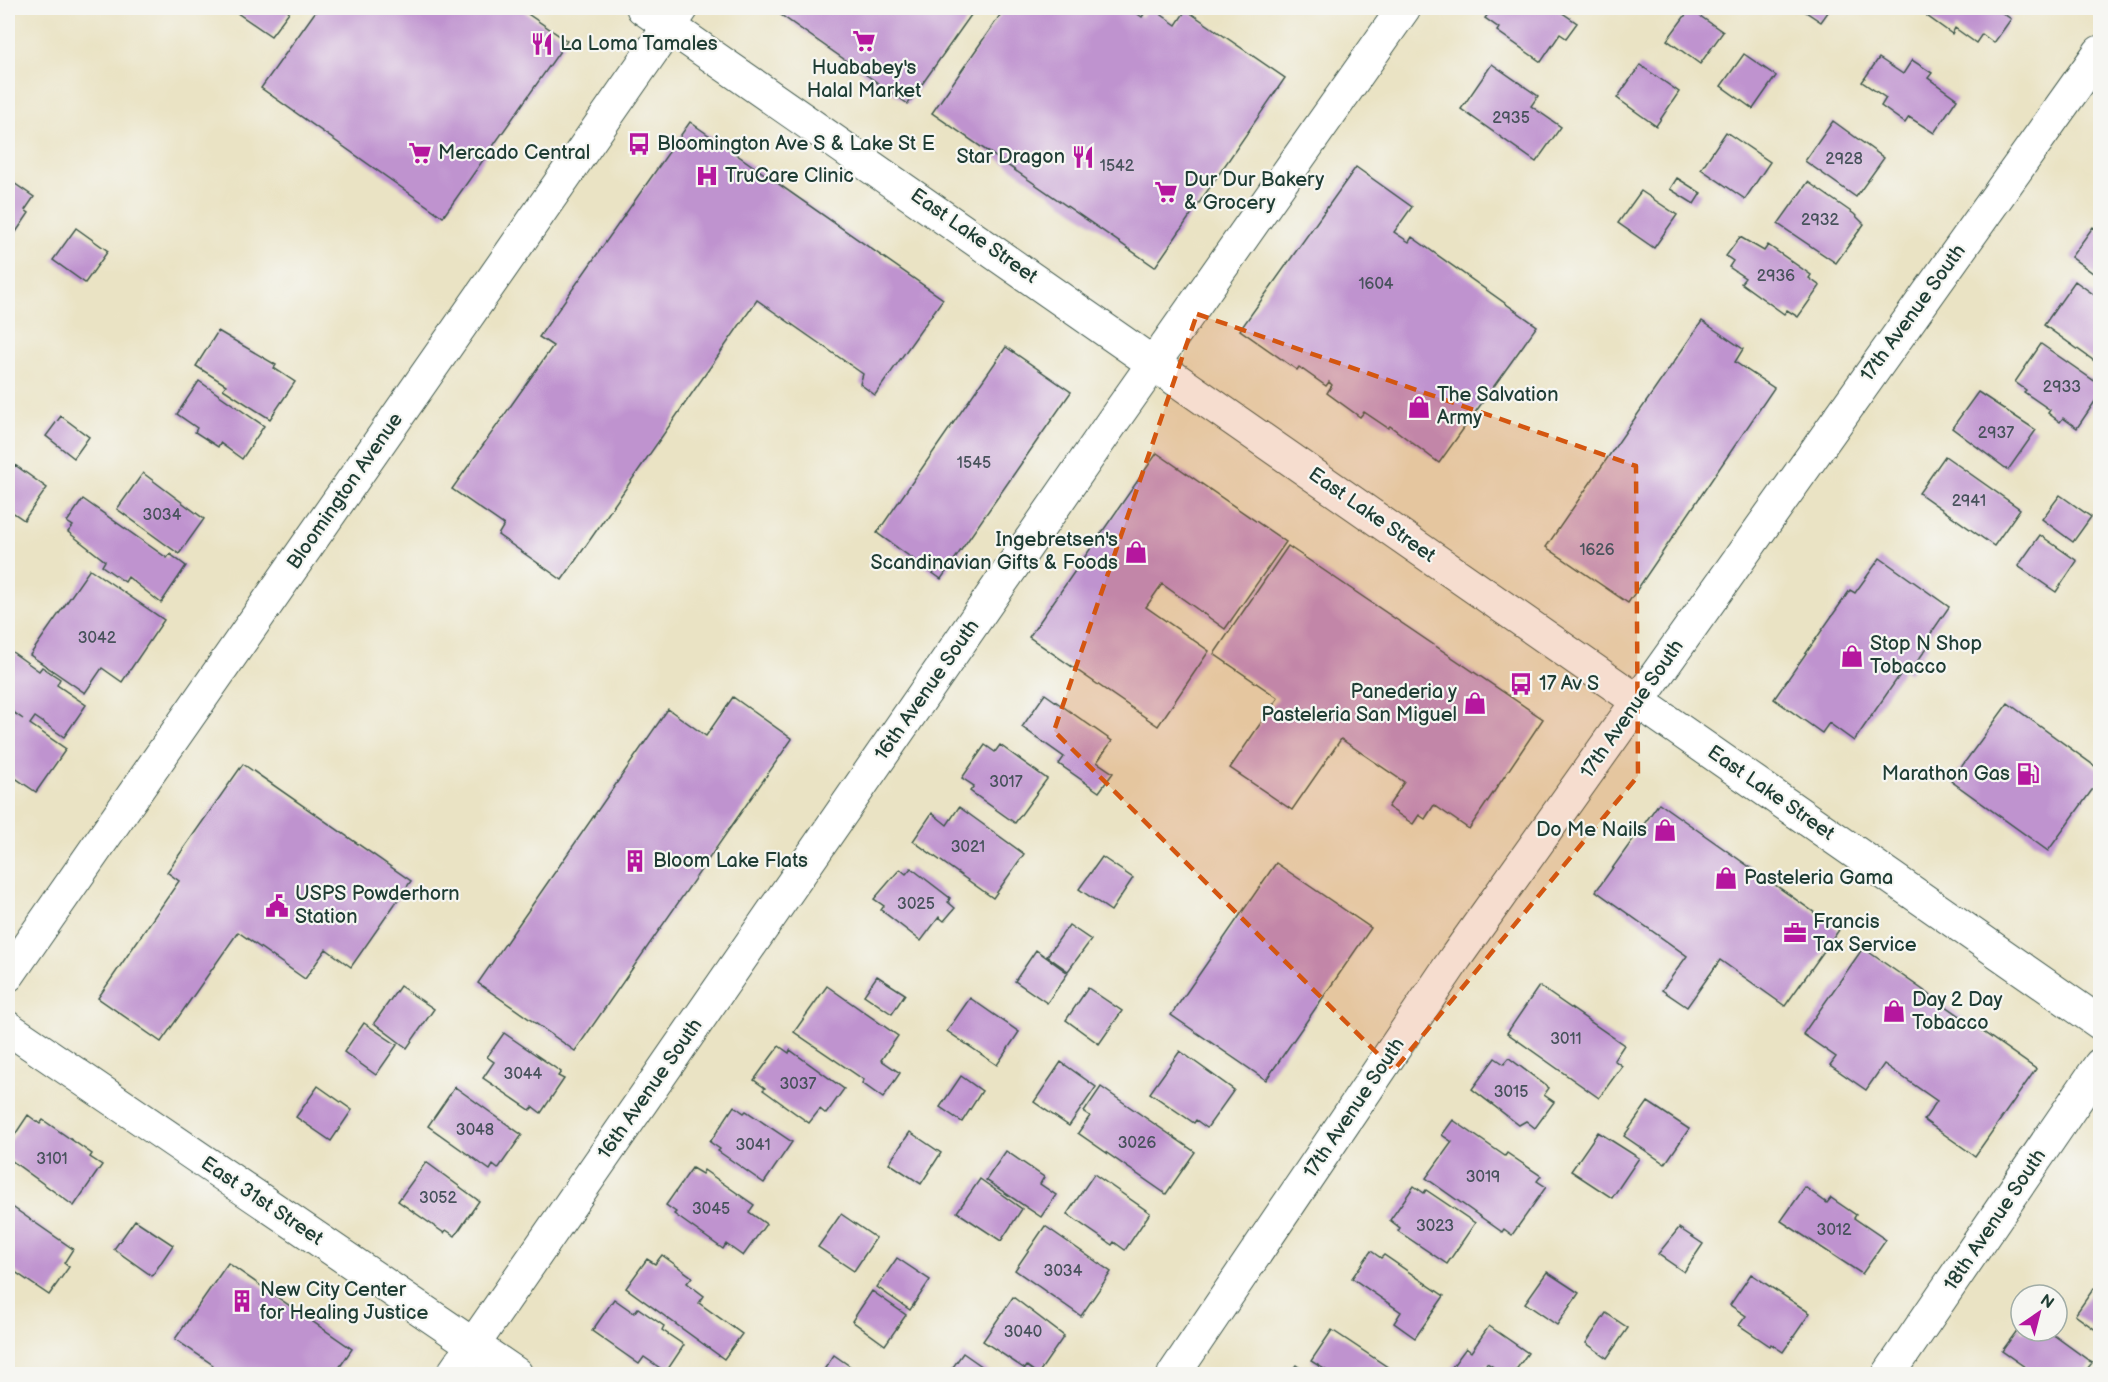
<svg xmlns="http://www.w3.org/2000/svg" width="2108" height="1382" font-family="'Balsamiq Sans',sans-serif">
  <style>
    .building { fill: #bf93cf }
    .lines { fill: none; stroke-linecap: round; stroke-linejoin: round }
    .minor-casing { stroke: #3d564a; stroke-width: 35 }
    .tertiary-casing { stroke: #3d564a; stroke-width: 35 }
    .secondary-casing { stroke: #3d564a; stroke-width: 35 }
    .minor { stroke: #fff; stroke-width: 33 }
    .tertiary { stroke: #fff; stroke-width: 33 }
    .secondary { stroke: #fff; stroke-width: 33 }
    .marked { fill: #d45610; fill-opacity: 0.2; stroke: #d45610; stroke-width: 4.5; stroke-dasharray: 12 8; stroke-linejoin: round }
    .labels { text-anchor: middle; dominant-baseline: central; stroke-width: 4.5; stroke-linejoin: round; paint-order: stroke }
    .number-label { font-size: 16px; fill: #47525b }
    .poi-label { font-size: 20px; fill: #1f3d34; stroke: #f6f6f2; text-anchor: start }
    .street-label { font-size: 20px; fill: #1f3d34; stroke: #f6f6f2 }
  </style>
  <rect width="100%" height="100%" fill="#f6f6f2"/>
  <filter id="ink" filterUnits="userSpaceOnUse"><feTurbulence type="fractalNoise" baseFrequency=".0167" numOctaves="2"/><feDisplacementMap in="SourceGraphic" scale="12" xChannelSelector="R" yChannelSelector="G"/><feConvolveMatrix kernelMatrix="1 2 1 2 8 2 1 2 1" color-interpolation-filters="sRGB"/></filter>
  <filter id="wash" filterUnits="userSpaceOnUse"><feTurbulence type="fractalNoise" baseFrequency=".008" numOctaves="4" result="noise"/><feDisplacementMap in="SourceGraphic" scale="24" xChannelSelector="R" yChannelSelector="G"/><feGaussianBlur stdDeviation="1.35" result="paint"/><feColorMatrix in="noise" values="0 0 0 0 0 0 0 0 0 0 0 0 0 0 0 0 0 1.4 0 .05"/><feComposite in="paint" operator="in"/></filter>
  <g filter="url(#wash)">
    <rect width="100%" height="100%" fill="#eae3c4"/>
    <g id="blocks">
      <path class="building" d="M 230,8 L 292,8 L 271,36 Z
        M 318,8 L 519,8 L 567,41 L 443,217 L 261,88 Z
        M 771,8 L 976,8 L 908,104 Z
        M 1005,8 L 1129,8 L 1142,17 L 1148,8 L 1152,8 L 1176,25 L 1186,10 L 1285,78 L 1155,267 L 932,113 Z
        M 1493,8 L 1555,8 L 1577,23 L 1566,38 L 1560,34 L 1541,62 L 1497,31 L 1499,28 L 1485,18 Z
        M 1693,8 L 1709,8 L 1703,15 Z
        M 1800,8 L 1831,8 L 1821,22 Z
        M 1934,8 L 1995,8 L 2011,19 L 1994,43 L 1982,34 L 1976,43 L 1955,28 L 1952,34 L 1927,16 Z
        M 1690,9 L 1723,32 L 1700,64 L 1667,40 Z
        M 1744,54 L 1776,76 L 1753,109 L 1721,86 Z
        M 1879,58 L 1903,74 L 1912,60 L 1932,73 L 1928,78 L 1957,99 L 1934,133 L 1909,117 L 1905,123 L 1881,106 L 1886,98 L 1862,82 Z
        M 1492,64 L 1538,96 L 1531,106 L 1561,127 L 1536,162 L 1461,109 Z
        M 1640,65 L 1679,92 L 1656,126 L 1617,98 Z
        M 1833,121 L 1884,158 L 1856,197 L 1805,161 Z
        M 690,122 L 943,299 L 875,395 L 860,384 L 863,374 L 757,300 L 562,580 L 498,535 L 504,525 L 452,489 L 553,346 L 539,337 Z
        M 1726,132 L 1770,162 L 1745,199 L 1701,169 Z
        M 1356,167 L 1412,207 L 1394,232 L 1409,242 L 1412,237 L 1537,326 L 1439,463 L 1390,426 L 1388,428 L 1364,412 L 1360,417 L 1327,393 L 1332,385 L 1329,382 L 1326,386 L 1299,367 L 1297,370 L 1240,330 Z
        M 1677,178 L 1701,193 L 1694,204 L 1670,189 Z
        M 8,179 L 34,197 L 25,210 L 29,213 L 16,232 L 8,229 Z
        M 1808,182 L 1854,214 L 1864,224 L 1836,263 L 1778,224 Z
        M 1641,191 L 1677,215 L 1654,248 L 1618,223 Z
        M 2093,227 L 2100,233 L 2100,278 L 2071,257 Z
        M 76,228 L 108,251 L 85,283 L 53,260 Z
        M 1740,237 L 1764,251 L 1768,245 L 1811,275 L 1809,278 L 1820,286 L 1798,317 L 1787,310 L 1784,314 L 1741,283 L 1745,278 L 1729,267 L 1733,261 L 1726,256 Z
        M 2075,281 L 2100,299 L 2100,365 L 2044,325 Z
        M 1702,321 L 1743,349 L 1735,362 L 1774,388 L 1628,603 L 1546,547 Z
        M 218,331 L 276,365 L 274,368 L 295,382 L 270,419 L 223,389 L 226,385 L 196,366 Z
        M 2041,344 L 2100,385 L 2100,394 L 2077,428 L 2063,418 L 2060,422 L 2048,413 L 2050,410 L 2024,392 L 2026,390 L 2015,382 Z
        M 1006,347 L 1071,392 L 941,579 L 877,533 Z
        M 199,381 L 264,426 L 242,459 L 220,443 L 218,447 L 195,432 L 197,428 L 177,414 Z
        M 1978,392 L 2036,430 L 2008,470 L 1952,428 Z
        M 61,416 L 89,437 L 74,458 L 46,436 Z
        M 1157,453 L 1286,542 L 1225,629 L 1162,584 L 1146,607 L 1209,651 L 1158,726 L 1029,637 Z
        M 1945,456 L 2020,509 L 1994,546 L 1919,493 Z
        M 15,465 L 47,488 L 24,520 L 8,509 L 8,475 Z
        M 143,473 L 204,519 L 179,554 L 117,509 Z
        M 2060,495 L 2091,517 L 2073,542 L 2042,519 Z
        M 83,499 L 167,558 L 170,554 L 186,566 L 161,603 L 128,577 L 125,582 L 102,566 L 105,561 L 68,532 L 73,526 L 67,522 Z
        M 2040,535 L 2077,561 L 2056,592 L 2018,566 Z
        M 1288,546 L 1543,719 L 1469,829 L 1434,805 L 1425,819 L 1419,815 L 1413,824 L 1388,807 L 1404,782 L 1341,739 L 1292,810 L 1230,768 L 1278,698 L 1214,654 Z
        M 1880,558 L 1949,607 L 1925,642 L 1929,645 L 1909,673 L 1904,669 L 1854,741 L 1829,723 L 1822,733 L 1774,699 L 1850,590 L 1855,593 Z
        M 90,569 L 164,620 L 122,682 L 102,668 L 85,693 L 30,655 Z
        M 8,649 L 39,671 L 42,667 L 60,679 L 57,685 L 86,705 L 64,737 L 35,717 L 30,724 L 66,749 L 36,792 L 8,773 L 8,709 L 23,719 L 8,708 Z
        M 1045,694 L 1112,741 L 1097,762 L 1113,773 L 1099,792 L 1059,764 L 1064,757 L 1022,727 Z
        M 733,697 L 792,739 L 575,1051 L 478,983 L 668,709 L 706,736 Z
        M 2008,703 L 2100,770 L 2100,779 L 2048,851 L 1951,781 Z
        M 985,745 L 995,752 L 1000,745 L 1047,779 L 1015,823 L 970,791 L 974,786 L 962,778 Z
        M 243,764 L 411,881 L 351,967 L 326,949 L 305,979 L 238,932 L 161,1042 L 98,998 L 179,881 L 167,872 Z
        M 1659,803 L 1839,930 L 1785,1006 L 1720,960 L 1687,1007 L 1662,990 L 1687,956 L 1596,891 Z
        M 959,807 L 1024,854 L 993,898 L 913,841 L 932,813 L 947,825 Z
        M 1102,857 L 1133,878 L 1111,911 L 1079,889 Z
        M 1276,863 L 1371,928 L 1266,1080 L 1171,1015 Z
        M 911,868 L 950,898 L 948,902 L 955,908 L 944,921 L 939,917 L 921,941 L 881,910 L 884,906 L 874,899 L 900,869 L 906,874 Z
        M 1069,925 L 1091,940 L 1068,971 L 1047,956 Z
        M 1863,948 L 2036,1069 L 1975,1156 L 1924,1120 L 1937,1101 L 1884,1064 L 1866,1090 L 1830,1065 L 1836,1057 L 1803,1034 Z
        M 1036,950 L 1068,973 L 1047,1003 L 1015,981 Z
        M 877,976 L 905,994 L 892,1014 L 864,995 Z
        M 400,986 L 434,1009 L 407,1048 L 374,1023 Z
        M 827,986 L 898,1036 L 881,1060 L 900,1073 L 883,1098 L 862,1083 L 864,1080 L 794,1032 Z
        M 1539,986 L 1624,1045 L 1614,1060 L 1622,1066 L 1599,1098 L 1507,1033 Z
        M 1088,988 L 1122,1011 L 1099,1044 L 1066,1020 Z
        M 970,998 L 1019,1032 L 997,1065 L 947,1031 Z
        M 364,1023 L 397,1045 L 376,1075 L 344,1052 Z
        M 504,1033 L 561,1072 L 558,1076 L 564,1079 L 541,1113 L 533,1107 L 530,1110 L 483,1078 L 494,1062 L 487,1057 Z
        M 779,1046 L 789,1053 L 790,1050 L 844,1089 L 826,1114 L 820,1109 L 809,1123 L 763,1090 L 765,1088 L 754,1080 Z
        M 1180,1051 L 1234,1090 L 1207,1128 L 1196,1120 L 1194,1123 L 1150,1093 Z
        M 1495,1058 L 1504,1064 L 1509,1058 L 1549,1088 L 1544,1095 L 1554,1102 L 1535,1128 L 1526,1121 L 1519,1125 L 1472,1089 Z
        M 1061,1062 L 1096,1087 L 1069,1126 L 1034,1102 Z
        M 961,1076 L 982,1091 L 962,1122 L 940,1107 Z
        M 318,1086 L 352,1110 L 331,1141 L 296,1117 Z
        M 455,1087 L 522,1135 L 498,1169 L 493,1165 L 490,1170 L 428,1126 Z
        M 1101,1087 L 1195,1152 L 1166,1194 L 1078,1133 L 1090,1116 L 1084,1112 Z
        M 1648,1102 L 1689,1129 L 1665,1164 L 1624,1136 Z
        M 734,1106 L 744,1113 L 746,1111 L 792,1142 L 764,1183 L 718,1151 L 720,1149 L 710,1142 Z
        M 28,1115 L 40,1124 L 43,1120 L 92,1154 L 90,1157 L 102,1165 L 74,1206 L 8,1158 L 8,1145 Z
        M 1453,1120 L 1505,1156 L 1507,1153 L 1541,1176 L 1537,1181 L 1546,1187 L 1512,1235 L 1504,1229 L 1502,1232 L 1426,1178 L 1452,1142 L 1442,1135 Z
        M 910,1132 L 941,1153 L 921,1184 L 889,1163 Z
        M 1598,1132 L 1639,1158 L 1612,1198 L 1571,1171 Z
        M 1006,1151 L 1044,1177 L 1040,1184 L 1056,1195 L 1041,1217 L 986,1180 Z
        M 426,1162 L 479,1201 L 455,1236 L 446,1230 L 444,1233 L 398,1201 Z
        M 692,1168 L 702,1174 L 704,1170 L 754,1205 L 749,1212 L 766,1224 L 743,1256 L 726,1244 L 723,1249 L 674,1214 L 676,1212 L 666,1205 Z
        M 1094,1174 L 1150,1213 L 1125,1250 L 1114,1242 L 1112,1245 L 1067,1214 Z
        M 980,1179 L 1022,1209 L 1001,1241 L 957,1212 Z
        M 1414,1186 L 1424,1193 L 1426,1190 L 1475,1223 L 1447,1264 L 1398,1231 L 1400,1228 L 1390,1220 Z
        M 1805,1187 L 1827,1203 L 1831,1198 L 1856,1215 L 1854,1218 L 1886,1240 L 1862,1274 L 1781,1221 Z
        M 8,1204 L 73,1249 L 64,1263 L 69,1267 L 49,1295 L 8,1267 Z
        M 841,1214 L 876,1238 L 854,1271 L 818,1247 Z
        M 135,1220 L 173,1245 L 152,1276 L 114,1249 Z
        M 1045,1226 L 1111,1272 L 1081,1316 L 1015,1270 Z
        M 1679,1228 L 1703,1244 L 1684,1272 L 1658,1254 Z
        M 1371,1251 L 1381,1258 L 1384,1255 L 1444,1296 L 1415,1338 L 1394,1323 L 1401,1312 L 1352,1278 Z
        M 662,1255 L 692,1277 L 687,1283 L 704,1296 L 699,1303 L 742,1334 L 724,1359 L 626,1288 L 647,1259 L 655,1264 Z
        M 897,1258 L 930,1280 L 910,1310 L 877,1287 Z
        M 228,1263 L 352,1349 L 335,1374 L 207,1374 L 213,1365 L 175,1339 Z
        M 1547,1272 L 1579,1293 L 1557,1325 L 1525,1303 Z
        M 1751,1274 L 1810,1313 L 1783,1352 L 1771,1344 L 1770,1346 L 1739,1325 L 1746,1316 L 1730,1305 Z
        M 2094,1288 L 2100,1293 L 2100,1333 L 2075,1315 Z
        M 872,1291 L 906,1315 L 885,1345 L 852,1321 Z
        M 1013,1297 L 1064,1336 L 1038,1374 L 1027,1366 L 1025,1369 L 983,1341 Z
        M 614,1299 L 634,1313 L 638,1308 L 664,1326 L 662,1330 L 684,1345 L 666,1372 L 644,1357 L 639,1364 L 592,1331 Z
        M 1606,1313 L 1628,1328 L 1607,1358 L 1586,1343 Z
        M 2021,1325 L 2021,1331 L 2048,1331 L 2092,1363 L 2083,1374 L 2035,1374 L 2002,1351 Z
        M 1489,1326 L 1528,1353 L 1513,1374 L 1504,1374 L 1487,1363 L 1480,1374 L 1463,1374 L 1452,1367 L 1466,1348 L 1471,1352 Z
        M 1332,1330 L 1392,1370 L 1389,1374 L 1332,1374 L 1311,1361 Z
        M 963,1353 L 993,1374 L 948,1374 Z
        M 834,1355 L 854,1369 L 850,1374 L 821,1374 Z
        M 1296,1365 L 1309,1374 L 1289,1374 Z"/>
    </g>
  </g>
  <g filter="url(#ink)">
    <use href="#blocks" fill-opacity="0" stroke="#3d564a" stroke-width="1.5"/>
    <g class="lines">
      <g class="minor-casing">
        <path id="minor" d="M 453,1374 L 1113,421 L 1404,8
          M 1174,1374 L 1456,957 L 2100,52
          M 1889,1374 L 2100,1065"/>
      </g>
      <g class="tertiary-casing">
        <path id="tertiary" d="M 8,975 L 682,8
          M 8,1028 L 516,1374"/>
      </g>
      <g class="secondary-casing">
        <path id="secondary" d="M 643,8 L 2100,1023"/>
      </g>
      <use href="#minor" class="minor"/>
      <use href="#tertiary" class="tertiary"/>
      <use href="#secondary" class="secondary"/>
    </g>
  </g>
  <path class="marked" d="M 1197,314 L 1636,466 L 1638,776 L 1394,1070 L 1054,731 Z"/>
  <defs>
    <g id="supermarket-bare" transform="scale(1.8)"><path d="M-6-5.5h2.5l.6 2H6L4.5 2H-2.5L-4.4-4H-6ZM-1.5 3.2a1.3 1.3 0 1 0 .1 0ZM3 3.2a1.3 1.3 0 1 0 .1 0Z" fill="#b5179e" stroke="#f6f6f2" stroke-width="2.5" paint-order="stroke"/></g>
    <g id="restaurant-bare" transform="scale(1.8)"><path d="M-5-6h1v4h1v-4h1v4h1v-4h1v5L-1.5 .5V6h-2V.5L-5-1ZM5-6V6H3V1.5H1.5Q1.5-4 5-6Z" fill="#b5179e" stroke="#f6f6f2" stroke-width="2.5" paint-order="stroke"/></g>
    <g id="bus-bare" transform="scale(1.8)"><path d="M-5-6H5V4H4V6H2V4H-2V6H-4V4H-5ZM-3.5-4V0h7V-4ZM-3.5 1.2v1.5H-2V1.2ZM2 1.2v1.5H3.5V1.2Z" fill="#b5179e" stroke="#f6f6f2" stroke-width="2.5" paint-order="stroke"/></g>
    <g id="hospital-bare" transform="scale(1.8)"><path d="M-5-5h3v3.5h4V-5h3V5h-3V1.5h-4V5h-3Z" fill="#b5179e" stroke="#f6f6f2" stroke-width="2.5" paint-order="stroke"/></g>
    <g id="shop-bare" transform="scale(1.8)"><path d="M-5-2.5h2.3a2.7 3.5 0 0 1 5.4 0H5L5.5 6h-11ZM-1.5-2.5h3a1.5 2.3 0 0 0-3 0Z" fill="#b5179e" stroke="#f6f6f2" stroke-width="2.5" paint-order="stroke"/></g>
    <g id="fuel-bare" transform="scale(1.8)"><path d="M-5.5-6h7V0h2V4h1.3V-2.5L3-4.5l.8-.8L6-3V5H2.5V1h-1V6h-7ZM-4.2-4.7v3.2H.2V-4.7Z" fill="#b5179e" stroke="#f6f6f2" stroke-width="2.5" paint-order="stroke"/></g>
    <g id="building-bare" transform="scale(1.8)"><path d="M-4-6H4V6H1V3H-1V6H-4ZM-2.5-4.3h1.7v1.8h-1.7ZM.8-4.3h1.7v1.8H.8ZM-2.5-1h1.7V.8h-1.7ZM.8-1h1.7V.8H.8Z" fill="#b5179e" stroke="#f6f6f2" stroke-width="2.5" paint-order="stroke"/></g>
    <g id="civic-bare" transform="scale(1.8)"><path d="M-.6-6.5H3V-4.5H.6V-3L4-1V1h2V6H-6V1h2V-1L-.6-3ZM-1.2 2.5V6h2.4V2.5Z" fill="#b5179e" stroke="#f6f6f2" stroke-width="2.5" paint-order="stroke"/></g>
    <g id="office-bare" transform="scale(1.8)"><path d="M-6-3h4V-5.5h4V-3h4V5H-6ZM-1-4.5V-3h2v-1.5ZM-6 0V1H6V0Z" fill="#b5179e" stroke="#f6f6f2" stroke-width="2.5" paint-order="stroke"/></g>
  </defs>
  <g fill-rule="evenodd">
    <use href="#supermarket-bare" x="864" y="41"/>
    <use href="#restaurant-bare" x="542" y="44"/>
    <use href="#bus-bare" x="639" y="144"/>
    <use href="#supermarket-bare" x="420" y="153"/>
    <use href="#restaurant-bare" x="1083" y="157"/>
    <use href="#hospital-bare" x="707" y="176"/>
    <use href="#supermarket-bare" x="1166" y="192"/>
    <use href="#shop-bare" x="1419" y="407"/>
    <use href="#shop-bare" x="1136" y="552"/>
    <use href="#shop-bare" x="1852" y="656"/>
    <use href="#bus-bare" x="1521" y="684"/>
    <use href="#shop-bare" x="1475" y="703"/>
    <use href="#fuel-bare" x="2028" y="774"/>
    <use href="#shop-bare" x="1665" y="830"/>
    <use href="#building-bare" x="635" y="861"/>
    <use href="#shop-bare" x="1726" y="878"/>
    <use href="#civic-bare" x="277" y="906"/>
    <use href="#office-bare" x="1795" y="933"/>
    <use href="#shop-bare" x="1894" y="1011"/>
    <use href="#building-bare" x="242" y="1301"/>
  </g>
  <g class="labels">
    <g class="number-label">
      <text x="1511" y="118">2935</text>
      <text x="1844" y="159">2928</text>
      <text x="1117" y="166">1542</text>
      <text x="1820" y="220">2932</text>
      <text x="1776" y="276">2936</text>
      <text x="1376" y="284">1604</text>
      <text x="2062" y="387">2933</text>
      <text x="1996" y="433">2937</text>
      <text x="974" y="463">1545</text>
      <text x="1969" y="501">2941</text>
      <text x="162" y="515">3034</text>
      <text x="1597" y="550">1626</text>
      <text x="97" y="638">3042</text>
      <text x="1006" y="782">3017</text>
      <text x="968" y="847">3021</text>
      <text x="916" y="904">3025</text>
      <text x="1566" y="1039">3011</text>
      <text x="523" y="1074">3044</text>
      <text x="798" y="1084">3037</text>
      <text x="1511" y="1092">3015</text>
      <text x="475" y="1130">3048</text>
      <text x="1137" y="1143">3026</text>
      <text x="753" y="1145">3041</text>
      <text x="52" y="1159">3101</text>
      <text x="1483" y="1177">3019</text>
      <text x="438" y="1198">3052</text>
      <text x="711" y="1209">3045</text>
      <text x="1435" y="1226">3023</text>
      <text x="1834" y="1230">3012</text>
      <text x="1063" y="1271">3034</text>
      <text x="1023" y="1332">3040</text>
    </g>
    <g class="poi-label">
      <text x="560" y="44">La Loma Tamales</text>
      <text x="864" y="68" text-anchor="middle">Huababey's<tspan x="864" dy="23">Halal Market</tspan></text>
      <text x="657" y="144">Bloomington Ave S &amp; Lake St E</text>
      <text x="438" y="153">Mercado Central</text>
      <text x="1065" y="157" text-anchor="end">Star Dragon</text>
      <text x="725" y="176">TruCare Clinic</text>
      <text x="1184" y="180">Dur Dur Bakery<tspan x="1184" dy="23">&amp; Grocery</tspan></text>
      <text x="1437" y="395">The Salvation<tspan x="1437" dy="23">Army</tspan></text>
      <text x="1118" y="540" text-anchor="end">Ingebretsen's<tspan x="1118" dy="23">Scandinavian Gifts &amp; Foods</tspan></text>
      <text x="1870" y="644">Stop N Shop<tspan x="1870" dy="23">Tobacco</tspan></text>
      <text x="1539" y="684">17 Av S</text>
      <text x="1457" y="692" text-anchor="end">Panederia y<tspan x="1457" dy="23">Pasteleria San Miguel</tspan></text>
      <text x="2010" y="774" text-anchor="end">Marathon Gas</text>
      <text x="1647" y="830" text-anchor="end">Do Me Nails</text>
      <text x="653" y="861">Bloom Lake Flats</text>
      <text x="1744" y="878">Pasteleria Gama</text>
      <text x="295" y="894">USPS Powderhorn<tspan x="295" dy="23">Station</tspan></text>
      <text x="1813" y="922">Francis<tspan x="1813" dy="23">Tax Service</tspan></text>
      <text x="1912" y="1000">Day 2 Day<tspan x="1912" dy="23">Tobacco</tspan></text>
      <text x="260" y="1290">New City Center<tspan x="260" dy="23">for Healing Justice</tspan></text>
    </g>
    <g class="street-label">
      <text transform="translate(974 236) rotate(35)">East Lake Street</text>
      <text transform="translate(1913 313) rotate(-54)">17th Avenue South</text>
      <text transform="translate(345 491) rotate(-55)">Bloomington Avenue</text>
      <text transform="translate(1372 515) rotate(35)">East Lake Street</text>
      <text transform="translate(927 690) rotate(-55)">16th Avenue South</text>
      <text transform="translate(1632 709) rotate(-55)">17th Avenue South</text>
      <text transform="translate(1771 793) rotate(35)">East Lake Street</text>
      <text transform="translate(650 1089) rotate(-55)">16th Avenue South</text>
      <text transform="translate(1354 1108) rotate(-56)">17th Avenue South</text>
      <text transform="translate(262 1201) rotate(34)">East 31st Street</text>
      <text transform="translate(1995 1220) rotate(-56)">18th Avenue South</text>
    </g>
  </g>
  <rect width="2108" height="1382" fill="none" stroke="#f6f6f2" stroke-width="30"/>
  <g transform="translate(2039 1313) rotate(35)"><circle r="28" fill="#f6f6f2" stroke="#a0aca6" stroke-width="1.5"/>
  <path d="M0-4.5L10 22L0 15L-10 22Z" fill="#b5179e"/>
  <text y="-9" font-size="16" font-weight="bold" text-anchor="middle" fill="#1f3d34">N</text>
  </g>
</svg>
